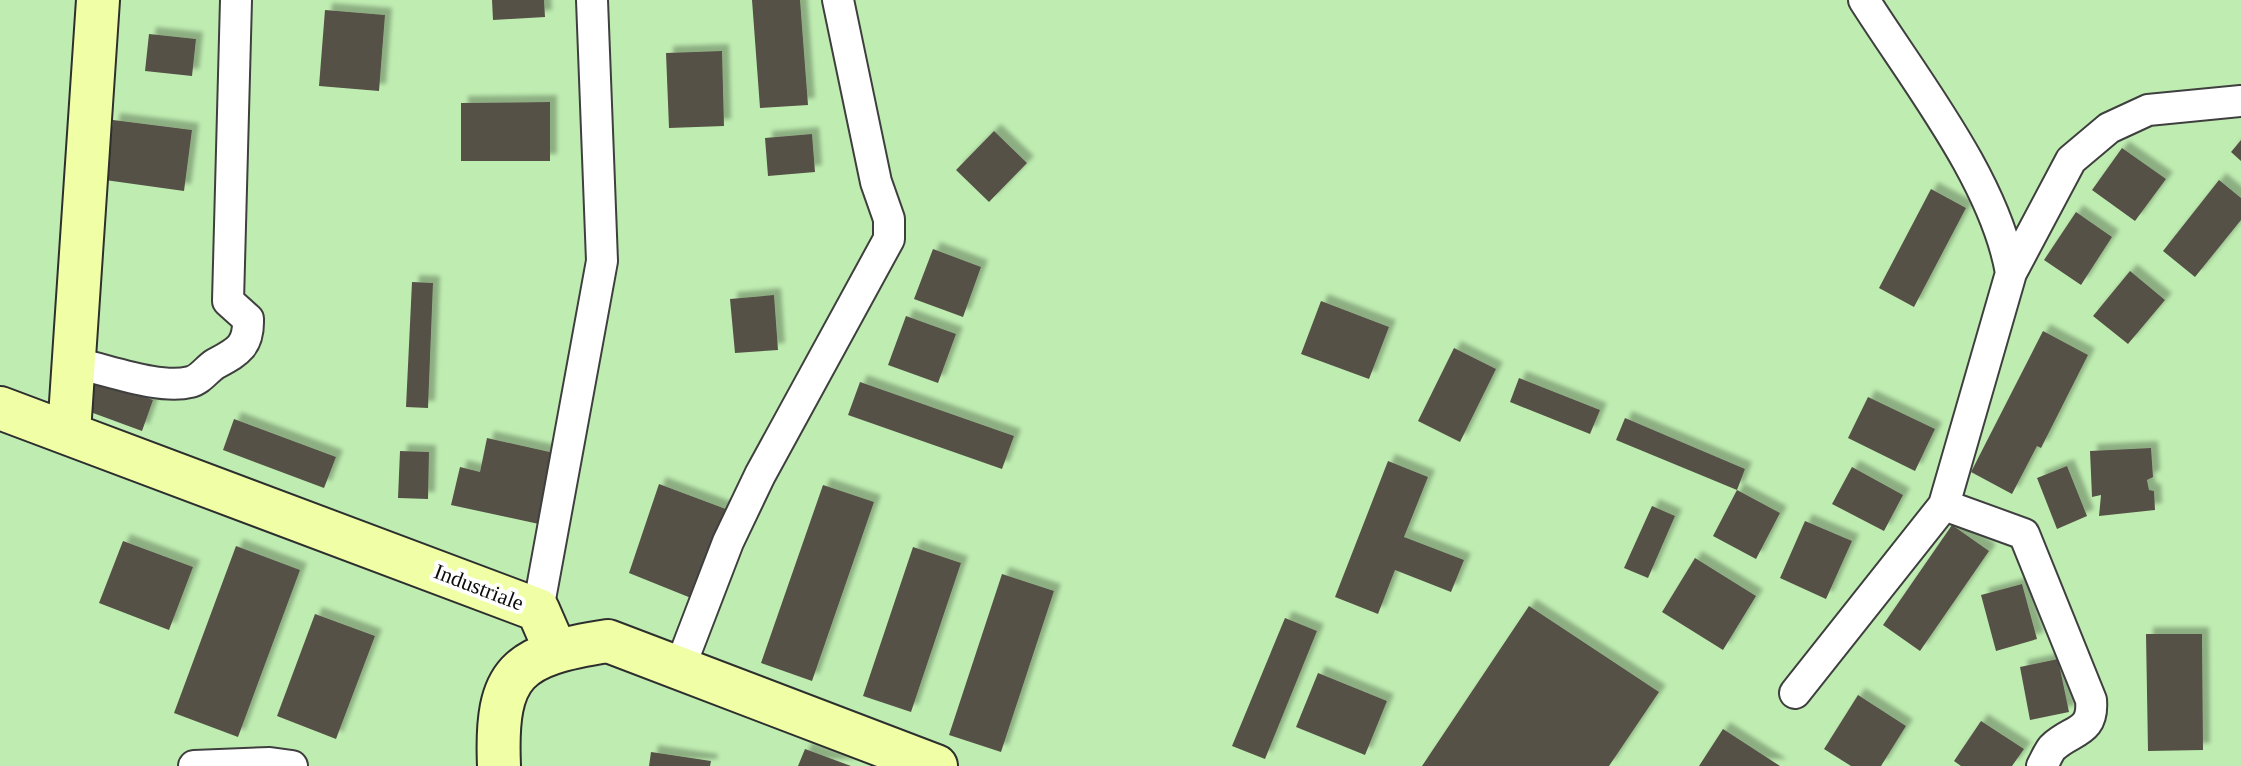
<svg xmlns="http://www.w3.org/2000/svg" width="2241" height="766" font-family="'Times New Roman',serif">
  <style>
    .green { fill: #bfedb1 }
    .building { fill: #565147; filter: url(#shadow) }
    .lines { fill: none; stroke-linecap: round; stroke-linejoin: round }
    .street-casing { stroke: #3f3f3f; stroke-width: 34 }
    .secondary-casing { stroke: #2e2e2e; stroke-width: 46 }
    .street { stroke: #fff; stroke-width: 30 }
    .secondary { stroke: #f0ffa6; stroke-width: 42 }
    .labels { text-anchor: middle; dominant-baseline: central; stroke-width: 8; stroke-linejoin: round; paint-order: stroke }
    .street-label { font-size: 22px; fill: #0c0c0c; stroke: #fff }
  </style>
  <defs>
    <filter id="shadow"><feDropShadow dx="7" dy="-7" stdDeviation="2" flood-color="#0004"/></filter>
  </defs>
  <rect width="100%" height="100%" fill="#fdffeb"/>
  <path class="green" d="M 0,0 L 2241,0 L 2241,766 L 0,766 Z"/>
  <path class="building" d="M 492,0 L 544,0 L 545,17 L 493,20 Z
    M 752,0 L 800,0 L 808,105 L 760,108 Z
    M 325,10 L 385,15 L 379,91 L 319,86 Z
    M 149,34 L 196,39 L 192,76 L 145,71 Z
    M 722,51 L 724,126 L 669,128 L 666,53 Z
    M 550,102 L 550,161 L 461,161 L 461,103 Z
    M 113,120 L 192,130 L 184,191 L 105,180 Z
    M 994,131 L 1027,163 L 989,202 L 956,170 Z
    M 812,134 L 815,172 L 768,176 L 765,138 Z
    M 2241,140 L 2241,161 L 2231,152 Z
    M 2122,148 L 2166,179 L 2135,221 L 2092,190 Z
    M 2219,180 L 2241,198 L 2241,220 L 2195,277 L 2163,251 Z
    M 1931,189 L 1966,208 L 1914,307 L 1879,288 Z
    M 2076,212 L 2112,237 L 2081,285 L 2044,260 Z
    M 933,249 L 981,267 L 963,317 L 914,299 Z
    M 2130,271 L 2165,300 L 2128,344 L 2093,316 Z
    M 412,282 L 433,283 L 428,408 L 406,407 Z
    M 774,295 L 778,350 L 735,353 L 730,299 Z
    M 1321,301 L 1389,327 L 1369,379 L 1301,354 Z
    M 906,316 L 956,334 L 938,383 L 888,365 Z
    M 2043,331 L 2088,355 L 2041,448 L 2037,446 L 2012,494 L 1971,472 Z
    M 1454,348 L 1496,369 L 1460,442 L 1418,421 Z
    M 85,375 L 153,400 L 142,431 L 74,406 Z
    M 1519,378 L 1600,410 L 1590,434 L 1510,402 Z
    M 860,382 L 1014,436 L 1002,469 L 848,415 Z
    M 1868,397 L 1935,429 L 1915,471 L 1848,438 Z
    M 1625,418 L 1745,469 L 1737,490 L 1616,440 Z
    M 234,419 L 336,457 L 324,488 L 223,450 Z
    M 487,438 L 554,453 L 539,524 L 451,505 L 460,467 L 480,472 Z
    M 2151,448 L 2153,477 L 2147,480 L 2149,490 L 2154,491 L 2155,510 L 2099,516 L 2101,495 L 2092,497 L 2090,451 Z
    M 400,451 L 429,452 L 428,499 L 398,498 Z
    M 1388,461 L 1428,477 L 1404,537 L 1464,560 L 1451,592 L 1395,570 L 1378,614 L 1335,597 Z
    M 2067,466 L 2087,516 L 2057,529 L 2037,478 Z
    M 1852,467 L 1903,495 L 1884,531 L 1832,504 Z
    M 659,484 L 731,511 L 691,598 L 629,573 Z
    M 823,485 L 874,502 L 812,681 L 761,663 Z
    M 1737,490 L 1780,513 L 1756,559 L 1713,536 Z
    M 1652,506 L 1675,516 L 1648,578 L 1624,568 Z
    M 1805,521 L 1852,541 L 1826,599 L 1780,578 Z
    M 1952,525 L 1989,551 L 1920,651 L 1883,625 Z
    M 123,541 L 193,567 L 169,630 L 99,603 Z
    M 236,546 L 300,570 L 238,737 L 174,713 Z
    M 913,547 L 961,563 L 911,712 L 863,696 Z
    M 1695,558 L 1756,596 L 1723,650 L 1662,612 Z
    M 1002,574 L 1054,591 L 1001,752 L 949,735 Z
    M 2022,584 L 2037,639 L 1996,651 L 1981,595 Z
    M 1529,606 L 1659,692 L 1609,766 L 1422,766 Z
    M 315,614 L 375,636 L 336,739 L 277,716 Z
    M 1285,618 L 1317,631 L 1265,759 L 1232,746 Z
    M 2146,634 L 2202,634 L 2203,750 L 2148,751 Z
    M 2058,659 L 2069,712 L 2030,720 L 2020,667 Z
    M 1318,673 L 1387,701 L 1365,755 L 1296,727 Z
    M 1858,695 L 1906,726 L 1881,766 L 1851,766 L 1824,749 Z
    M 1981,721 L 2024,749 L 2012,766 L 1961,766 L 1954,761 Z
    M 1723,729 L 1780,766 L 1699,766 Z
    M 805,749 L 851,766 L 798,766 Z
    M 651,752 L 711,761 L 710,766 L 649,766 Z"/>
  <g class="lines">
    <g class="street-casing">
      <path id="street" d="M 1864,0 C 1914,79 1995,180 2011,273
        M 74,363 C 106,369 159,390 190,382 C 200,380 207,369 215,364 C 237,352 249,347 248,319 L 228,301 L 236,0
        M 1944,505 L 2024,534 L 2091,700 C 2094,734 2071,729 2052,748 C 2048,753 2045,761 2042,766
        M 538,610 L 602,261 L 592,0
        M 680,667 L 728,542 L 760,475 L 889,239 L 889,219 L 876,182 L 838,0
        M 1795,693 L 1944,505 L 2011,273 L 2071,160 L 2109,128 L 2148,110 L 2241,101
        M 194,766 L 270,763 L 292,766"/>
    </g>
    <g class="secondary-casing">
      <path id="secondary" d="M 0,408 L 538,610 L 555,649
        M 69,432 L 98,0
        M 499,766 C 495,671 517,655 608,641 L 936,766"/>
    </g>
    <use href="#street" class="street"/>
    <use href="#secondary" class="secondary"/>
  </g>
  <g class="labels">
    <g class="street-label">
      <text transform="translate(479 587) rotate(21)">Industriale</text>
    </g>
  </g>
</svg>
